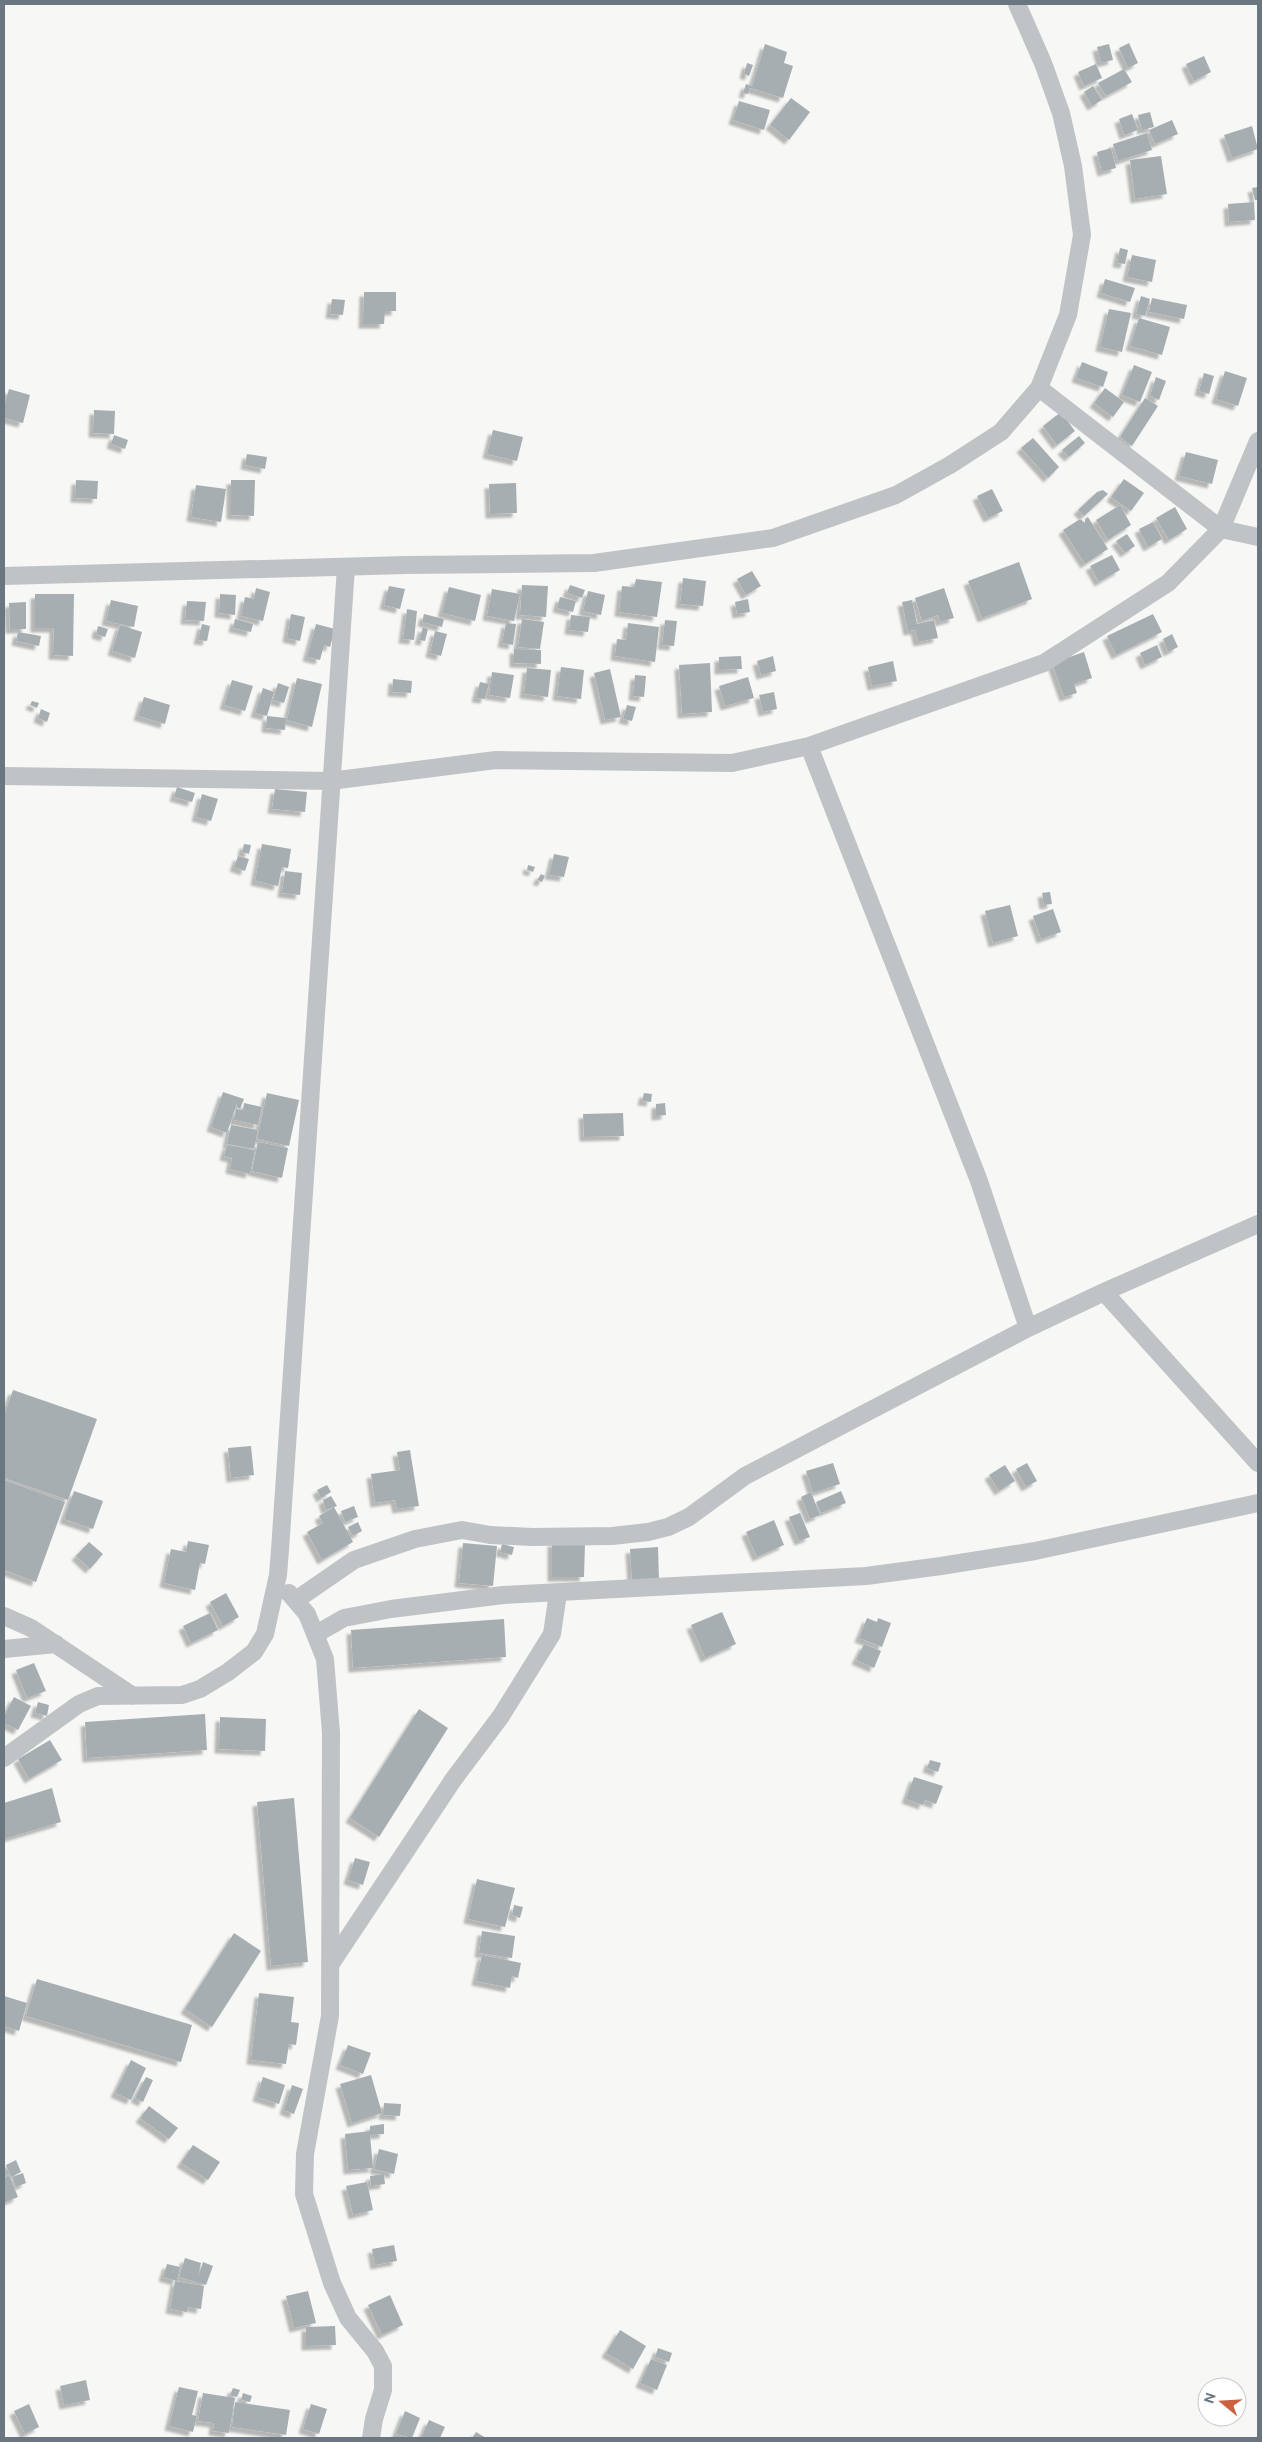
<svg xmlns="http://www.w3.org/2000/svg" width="1262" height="2442" font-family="Ubuntu,sans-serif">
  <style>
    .building { fill: #a7aeb2; filter: url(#shadow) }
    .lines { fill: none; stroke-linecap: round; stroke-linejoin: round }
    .minor { stroke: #bfc3c5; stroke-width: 18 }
  </style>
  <defs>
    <filter id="shadow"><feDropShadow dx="-4.5" dy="4.5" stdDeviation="1" flood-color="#0004"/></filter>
  </defs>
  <rect width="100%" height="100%" fill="#f7f7f5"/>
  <path class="building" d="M 1129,43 L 1138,63 L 1128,68 L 1119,48 Z
    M 765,44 L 787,52 L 784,63 L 793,66 L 783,98 L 750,88 L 748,94 L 743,93 L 746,84 L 752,86 Z
    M 1109,44 L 1113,60 L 1101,63 L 1097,47 Z
    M 1204,56 L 1211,72 L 1194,81 L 1186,64 Z
    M 747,63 L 753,65 L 749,76 L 744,74 Z
    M 1096,64 L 1102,78 L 1084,86 L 1078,72 Z
    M 1124,69 L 1132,82 L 1106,96 L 1098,83 Z
    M 1093,86 L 1102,100 L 1092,106 L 1084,92 Z
    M 791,98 L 810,112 L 789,140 L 770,125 Z
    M 739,101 L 770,110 L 764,130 L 733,120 Z
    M 1150,112 L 1154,127 L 1142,130 L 1138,115 Z
    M 1132,114 L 1138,130 L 1124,135 L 1119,119 Z
    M 1172,120 L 1178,134 L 1155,144 L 1149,130 Z
    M 1252,126 L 1258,149 L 1232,158 L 1224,135 Z
    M 1147,133 L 1152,150 L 1118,161 L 1113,144 Z
    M 1111,148 L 1116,168 L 1102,172 L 1097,152 Z
    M 1161,156 L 1167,194 L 1135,199 L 1130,160 Z
    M 1258,187 L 1258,200 L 1255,200 L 1252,188 Z
    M 1254,202 L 1255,220 L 1229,222 L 1228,204 Z
    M 1120,248 L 1128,250 L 1125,264 L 1117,263 Z
    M 1132,255 L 1156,260 L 1152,282 L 1127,277 Z
    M 1105,279 L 1135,288 L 1130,302 L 1101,293 Z
    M 364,292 L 396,292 L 396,311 L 385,311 L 384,324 L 363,324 Z
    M 1141,296 L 1150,299 L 1145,316 L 1136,314 Z
    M 1152,298 L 1187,305 L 1184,319 L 1149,312 Z
    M 332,299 L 345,300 L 343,315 L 330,314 Z
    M 1109,309 L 1131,313 L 1122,352 L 1100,347 Z
    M 1139,318 L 1170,327 L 1162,355 L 1130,346 Z
    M 1082,362 L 1108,372 L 1103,387 L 1076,378 Z
    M 1134,365 L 1152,372 L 1140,402 L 1122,395 Z
    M 1225,371 L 1247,378 L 1238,406 L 1216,399 Z
    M 1204,373 L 1214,376 L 1209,394 L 1199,391 Z
    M 1156,377 L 1166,381 L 1159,400 L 1150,396 Z
    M 1105,388 L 1124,402 L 1113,417 L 1094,403 Z
    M 9,389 L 30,395 L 23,423 L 4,418 L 4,406 Z
    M 1145,398 L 1158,406 L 1132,446 L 1120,437 Z
    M 94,410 L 115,411 L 114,434 L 93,433 Z
    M 1061,412 L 1075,431 L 1057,445 L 1043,426 Z
    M 493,430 L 523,437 L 517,461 L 487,454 Z
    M 114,435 L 128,440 L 125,449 L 111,444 Z
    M 1079,436 L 1085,443 L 1069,457 L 1062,450 Z
    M 1033,438 L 1059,467 L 1048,478 L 1021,448 Z
    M 1186,452 L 1218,460 L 1212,484 L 1179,476 Z
    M 247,454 L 267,457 L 265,469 L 245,465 Z
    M 1124,479 L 1144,493 L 1131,511 L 1111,497 Z
    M 76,480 L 98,481 L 97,499 L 75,498 Z
    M 231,480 L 255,480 L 254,516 L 231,515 Z
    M 516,483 L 517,513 L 490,514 L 489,484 Z
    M 196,485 L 226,489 L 221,522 L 191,517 Z
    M 992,489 L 1003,511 L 988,518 L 977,496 Z
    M 1103,490 L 1108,494 L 1084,516 L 1078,510 L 1097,492 Z
    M 1120,505 L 1131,525 L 1108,540 L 1096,520 Z
    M 1175,507 L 1187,529 L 1169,540 L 1156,518 Z
    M 1088,517 L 1108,549 L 1085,564 L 1063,530 L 1080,519 L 1085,523 L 1085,519 Z
    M 1153,522 L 1162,539 L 1148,547 L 1139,529 Z
    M 1127,534 L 1135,546 L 1125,553 L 1116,541 Z
    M 1112,555 L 1120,570 L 1099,582 L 1090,566 Z
    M 1019,562 L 1032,599 L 982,618 L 968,581 Z
    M 752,571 L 761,586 L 746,595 L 737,579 Z
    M 683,578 L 706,581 L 703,606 L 680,604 Z
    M 636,579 L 662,582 L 657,617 L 619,612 L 622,586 L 634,587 Z
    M 522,585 L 548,586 L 546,617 L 520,615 Z
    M 570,585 L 585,590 L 582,598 L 567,593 Z
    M 389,586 L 405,589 L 400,609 L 384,605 Z
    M 449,587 L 481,595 L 475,621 L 442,613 Z
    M 256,588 L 270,592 L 263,621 L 241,616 L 245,597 L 254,599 Z
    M 944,588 L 954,618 L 940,622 L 938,615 L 922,621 L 915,598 Z
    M 492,589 L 520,594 L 514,621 L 487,616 Z
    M 588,591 L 605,595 L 601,615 L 583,611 Z
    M 35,594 L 74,594 L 73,656 L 53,655 L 54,628 L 35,628 Z
    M 220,594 L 236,595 L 235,615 L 219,613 Z
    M 560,597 L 576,601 L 573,612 L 557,608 Z
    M 748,599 L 750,612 L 737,614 L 735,602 Z
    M 111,600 L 138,606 L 134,627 L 106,621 Z
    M 912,600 L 917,624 L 934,620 L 938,638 L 918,642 L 915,630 L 908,631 L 902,602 Z
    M 187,601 L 206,602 L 204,621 L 185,620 Z
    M 26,602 L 26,629 L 10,629 L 9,603 Z
    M 407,609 L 417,611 L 414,640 L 403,639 Z
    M 291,614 L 305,617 L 300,641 L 287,638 Z
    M 424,614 L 444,619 L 442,627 L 422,622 Z
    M 1153,614 L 1162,632 L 1116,655 L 1107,636 Z
    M 571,615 L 590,617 L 588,632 L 569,630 Z
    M 235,619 L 253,624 L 251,632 L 233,628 Z
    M 522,619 L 544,622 L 540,649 L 518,647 Z
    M 665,620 L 677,621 L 674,646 L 662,645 Z
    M 506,623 L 516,624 L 513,645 L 502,643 Z
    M 628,623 L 659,627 L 655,662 L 615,656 L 617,639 L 626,640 Z
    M 202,624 L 210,626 L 207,641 L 198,640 Z
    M 316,624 L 335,629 L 330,647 L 324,645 L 320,660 L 307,657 Z
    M 120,625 L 142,632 L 135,658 L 112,651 Z
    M 98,626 L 108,629 L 105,637 L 96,634 Z
    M 423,627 L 428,629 L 425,641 L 419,640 Z
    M 435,631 L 447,634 L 441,656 L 430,653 Z
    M 18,632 L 41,636 L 39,646 L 16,641 Z
    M 1172,634 L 1178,647 L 1168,652 L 1163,639 Z
    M 1157,645 L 1162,657 L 1145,665 L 1140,653 Z
    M 514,649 L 541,650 L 541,664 L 514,663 Z
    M 1084,652 L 1092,678 L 1074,684 L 1077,693 L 1064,697 L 1052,663 Z
    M 741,656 L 742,669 L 719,670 L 719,657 Z
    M 773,656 L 776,671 L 761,675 L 757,661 Z
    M 893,661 L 897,681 L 872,686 L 868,667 Z
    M 710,663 L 712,712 L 682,714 L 679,665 Z
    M 561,667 L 584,670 L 581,699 L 557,696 Z
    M 527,668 L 551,670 L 548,697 L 524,694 Z
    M 610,669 L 621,717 L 605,720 L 594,673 Z
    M 492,672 L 514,675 L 510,698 L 489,695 Z
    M 635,675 L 646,676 L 644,697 L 633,696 Z
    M 748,677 L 754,698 L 725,706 L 719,686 Z
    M 297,678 L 322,684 L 312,727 L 287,720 Z
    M 393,679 L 412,681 L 411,693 L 392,692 Z
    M 232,680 L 253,686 L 245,711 L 224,705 Z
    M 480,682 L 489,684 L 485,699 L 476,698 Z
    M 278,683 L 289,687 L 284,703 L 273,700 Z
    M 263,688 L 274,692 L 267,716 L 255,713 Z
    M 774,692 L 777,709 L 763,712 L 759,695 Z
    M 144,697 L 170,705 L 165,724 L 138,716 Z
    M 32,701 L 39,703 L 37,708 L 30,705 Z
    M 627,705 L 636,707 L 632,721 L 623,719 Z
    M 41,709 L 50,713 L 47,722 L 38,718 Z
    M 267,716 L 286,718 L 285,730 L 266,728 Z
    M 177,787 L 195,793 L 192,802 L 174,797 Z
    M 275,789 L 307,792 L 305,812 L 272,809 Z
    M 202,794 L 218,799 L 211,821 L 196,817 Z
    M 244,844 L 251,845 L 249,854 L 242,852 Z
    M 262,844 L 291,849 L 288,868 L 282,867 L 278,886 L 255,881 Z
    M 554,854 L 569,857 L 564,877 L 549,875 Z
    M 238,856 L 249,859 L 245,871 L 234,867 Z
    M 528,865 L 535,867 L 533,872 L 527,870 Z
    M 285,871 L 302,873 L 300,895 L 282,893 Z
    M 541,874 L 545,876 L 542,882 L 537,880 Z
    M 1050,892 L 1052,904 L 1044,905 L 1042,893 Z
    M 1010,905 L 1018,936 L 993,943 L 985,911 Z
    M 1053,909 L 1061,932 L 1041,939 L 1033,916 Z
    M 223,1092 L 244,1099 L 240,1109 L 237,1107 L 237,1103 L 227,1133 L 211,1127 Z
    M 267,1093 L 299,1100 L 289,1146 L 257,1139 Z
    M 644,1093 L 652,1094 L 651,1102 L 642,1101 Z
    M 244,1103 L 262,1107 L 258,1125 L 234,1120 L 236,1109 L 243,1110 Z
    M 665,1103 L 666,1115 L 656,1116 L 656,1104 Z
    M 623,1113 L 624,1136 L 584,1137 L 583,1114 Z
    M 231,1125 L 258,1130 L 254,1149 L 227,1144 Z
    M 258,1142 L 288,1148 L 282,1178 L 252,1171 Z
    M 227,1145 L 255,1150 L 250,1174 L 230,1169 L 232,1158 L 224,1156 Z
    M 13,1390 L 97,1419 L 68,1500 L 4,1478 L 4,1415 Z
    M 251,1446 L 254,1475 L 231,1478 L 228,1448 Z
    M 410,1450 L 419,1506 L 397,1509 L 395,1500 L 375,1503 L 371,1474 L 400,1470 L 397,1452 Z
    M 833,1463 L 840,1484 L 813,1493 L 806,1471 Z
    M 1027,1463 L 1037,1481 L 1026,1487 L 1016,1469 Z
    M 1005,1465 L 1015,1481 L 999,1491 L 989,1475 Z
    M 4,1480 L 65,1502 L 36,1582 L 4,1570 Z
    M 327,1485 L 331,1492 L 321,1498 L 317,1490 Z
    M 74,1491 L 103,1501 L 93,1529 L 64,1519 Z
    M 841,1491 L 846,1503 L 821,1513 L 816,1502 Z
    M 811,1492 L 820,1515 L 810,1519 L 801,1497 Z
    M 331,1496 L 337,1506 L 326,1510 L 323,1500 Z
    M 354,1506 L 358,1517 L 345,1522 L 341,1511 Z
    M 334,1507 L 353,1542 L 322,1560 L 307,1532 L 323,1523 L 319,1516 Z
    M 800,1513 L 810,1537 L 799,1541 L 789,1517 Z
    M 774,1520 L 784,1545 L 757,1557 L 746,1532 Z
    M 358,1522 L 362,1531 L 353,1536 L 348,1527 Z
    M 188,1541 L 209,1545 L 205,1564 L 200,1563 L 195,1590 L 164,1583 L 171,1549 L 186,1552 Z
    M 89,1542 L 103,1554 L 90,1569 L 76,1556 Z
    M 552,1542 L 585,1543 L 584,1577 L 552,1577 Z
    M 463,1543 L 497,1546 L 493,1586 L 459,1583 Z
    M 502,1544 L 514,1547 L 512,1555 L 500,1552 Z
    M 658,1547 L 659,1580 L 632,1581 L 630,1549 Z
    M 226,1593 L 239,1617 L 223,1626 L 210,1602 Z
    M 722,1612 L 736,1644 L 705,1658 L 691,1625 Z
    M 210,1613 L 218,1630 L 191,1643 L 183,1626 Z
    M 867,1618 L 877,1622 L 878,1618 L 891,1623 L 882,1647 L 859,1638 Z
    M 504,1619 L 506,1657 L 353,1668 L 351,1630 Z
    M 864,1644 L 881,1651 L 874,1668 L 856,1660 Z
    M 34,1663 L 46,1691 L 27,1698 L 16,1670 Z
    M 14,1697 L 31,1706 L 18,1730 L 4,1723 L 4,1716 Z
    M 38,1702 L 49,1705 L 47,1716 L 35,1713 Z
    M 419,1709 L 448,1728 L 379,1837 L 350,1818 Z
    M 205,1714 L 207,1750 L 87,1758 L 85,1722 Z
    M 220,1717 L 266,1719 L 265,1751 L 219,1749 Z
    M 50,1740 L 62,1760 L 29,1779 L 18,1759 Z
    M 930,1760 L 941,1763 L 938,1772 L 927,1768 Z
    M 914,1777 L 943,1786 L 936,1804 L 925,1800 L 923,1805 L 906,1799 Z
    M 52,1788 L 61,1822 L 4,1839 L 4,1803 Z
    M 294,1798 L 308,1962 L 271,1966 L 257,1802 Z
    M 355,1858 L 370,1862 L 363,1885 L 348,1880 Z
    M 477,1879 L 515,1888 L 505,1927 L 468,1919 Z
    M 514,1905 L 523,1907 L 520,1918 L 512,1915 Z
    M 482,1931 L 515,1936 L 512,1958 L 479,1953 Z
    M 234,1933 L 261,1951 L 212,2027 L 185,2009 Z
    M 482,1955 L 521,1963 L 518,1978 L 512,1976 L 510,1988 L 476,1981 Z
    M 37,1979 L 192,2025 L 181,2062 L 26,2016 Z
    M 259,1993 L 294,1997 L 291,2022 L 299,2023 L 296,2045 L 289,2044 L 286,2064 L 251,2060 Z
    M 4,1996 L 27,2003 L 19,2031 L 4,2026 Z
    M 348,2045 L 371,2053 L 363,2074 L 340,2065 Z
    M 131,2060 L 146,2068 L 131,2100 L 115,2093 Z
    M 371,2075 L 382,2113 L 352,2123 L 340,2084 Z
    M 146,2077 L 153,2080 L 143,2102 L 135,2098 Z
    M 263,2077 L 285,2085 L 279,2104 L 257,2097 Z
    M 292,2085 L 303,2089 L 294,2114 L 284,2110 Z
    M 384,2103 L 401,2104 L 400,2116 L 383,2115 Z
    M 149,2106 L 178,2128 L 169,2139 L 140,2118 Z
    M 384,2124 L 384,2134 L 370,2135 L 373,2168 L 348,2170 L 345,2134 L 370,2131 L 370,2126 Z
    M 193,2145 L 220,2162 L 208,2180 L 181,2163 Z
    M 379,2149 L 398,2154 L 394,2174 L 374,2169 Z
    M 16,2160 L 21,2172 L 11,2177 L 6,2165 Z
    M 23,2173 L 26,2183 L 16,2187 L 12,2177 Z
    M 384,2174 L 385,2184 L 371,2186 L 370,2176 Z
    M 9,2175 L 18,2197 L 4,2203 L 4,2178 Z
    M 367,2182 L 373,2210 L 353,2215 L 346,2186 Z
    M 394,2245 L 397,2261 L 375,2265 L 372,2249 Z
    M 185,2258 L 201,2263 L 198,2277 L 203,2262 L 213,2266 L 206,2285 L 179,2277 Z
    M 167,2264 L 180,2267 L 177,2281 L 163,2277 Z
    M 175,2281 L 204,2286 L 201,2309 L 188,2307 L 187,2312 L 170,2309 Z
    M 308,2291 L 316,2323 L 294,2328 L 286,2296 Z
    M 390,2295 L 403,2325 L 382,2335 L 368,2305 Z
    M 335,2326 L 336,2345 L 306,2346 L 306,2327 Z
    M 620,2330 L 646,2346 L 633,2369 L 606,2353 Z
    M 658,2348 L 672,2353 L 669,2362 L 655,2357 Z
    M 651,2359 L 667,2365 L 657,2390 L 640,2383 Z
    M 86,2380 L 90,2400 L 64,2405 L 60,2386 Z
    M 179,2387 L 198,2391 L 192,2415 L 197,2416 L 193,2432 L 169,2426 Z
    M 233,2388 L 240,2390 L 237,2397 L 230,2395 Z
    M 203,2393 L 235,2398 L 229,2433 L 213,2431 L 214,2423 L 198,2421 Z
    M 243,2393 L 252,2396 L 250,2402 L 241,2400 Z
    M 235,2402 L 290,2410 L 286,2435 L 232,2427 Z
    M 29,2404 L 39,2427 L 25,2434 L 14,2411 Z
    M 311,2404 L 327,2409 L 319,2434 L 303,2429 Z
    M 405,2411 L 420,2418 L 412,2438 L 396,2434 Z
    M 429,2420 L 445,2427 L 440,2438 L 421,2438 Z
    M 476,2432 L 486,2438 L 472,2438 Z"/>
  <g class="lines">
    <path class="minor" d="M 1039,388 L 1221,529 L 1258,537
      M 4,576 L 406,565 L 594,563 L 773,538 L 896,495 L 950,465 L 1001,432 L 1039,388 L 1068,315 L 1082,235 L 1073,166 L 1061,113 L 1043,63 L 1017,4
      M 809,746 L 979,1181 L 1028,1328
      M 4,776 L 330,781 L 496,760 L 732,763 L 809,746 L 1044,663 L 1168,583 L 1221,529 L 1258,441
      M 1104,1292 L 1258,1463
      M 289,1593 L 307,1614 L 325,1659 L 331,1733 L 330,2016 L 305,2154 L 304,2194 L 332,2283 L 348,2318 L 375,2351 L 383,2366 L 383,2390 L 374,2419 L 371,2438
      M 296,1600 L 354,1560 L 415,1539 L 462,1530 L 490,1535 L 532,1537 L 612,1536 L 648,1532 L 668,1527 L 689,1517 L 745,1476 L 1028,1328 L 1104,1292 L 1258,1224
      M 4,1616 L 31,1628 L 133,1696
      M 316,1634 L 344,1618 L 391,1609 L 503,1595 L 866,1576 L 941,1566 L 1035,1551 L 1258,1503
      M 4,1649 L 56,1644
      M 4,1758 L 79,1704 L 98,1696 L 182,1695 L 200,1689 L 228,1672 L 254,1652 L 265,1634 L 278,1575 L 280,1550 L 346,567
      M 330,1965 L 453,1780 L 501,1716 L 552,1634 L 558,1593"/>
  </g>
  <rect width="1262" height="2442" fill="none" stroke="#6a7781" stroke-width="10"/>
  <g transform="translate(1222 2402) rotate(288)"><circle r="24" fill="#ffffff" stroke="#c3c9cd"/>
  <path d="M0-4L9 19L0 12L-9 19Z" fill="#cc603f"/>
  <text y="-8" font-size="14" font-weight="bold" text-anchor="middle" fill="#6a7781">N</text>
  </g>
</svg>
